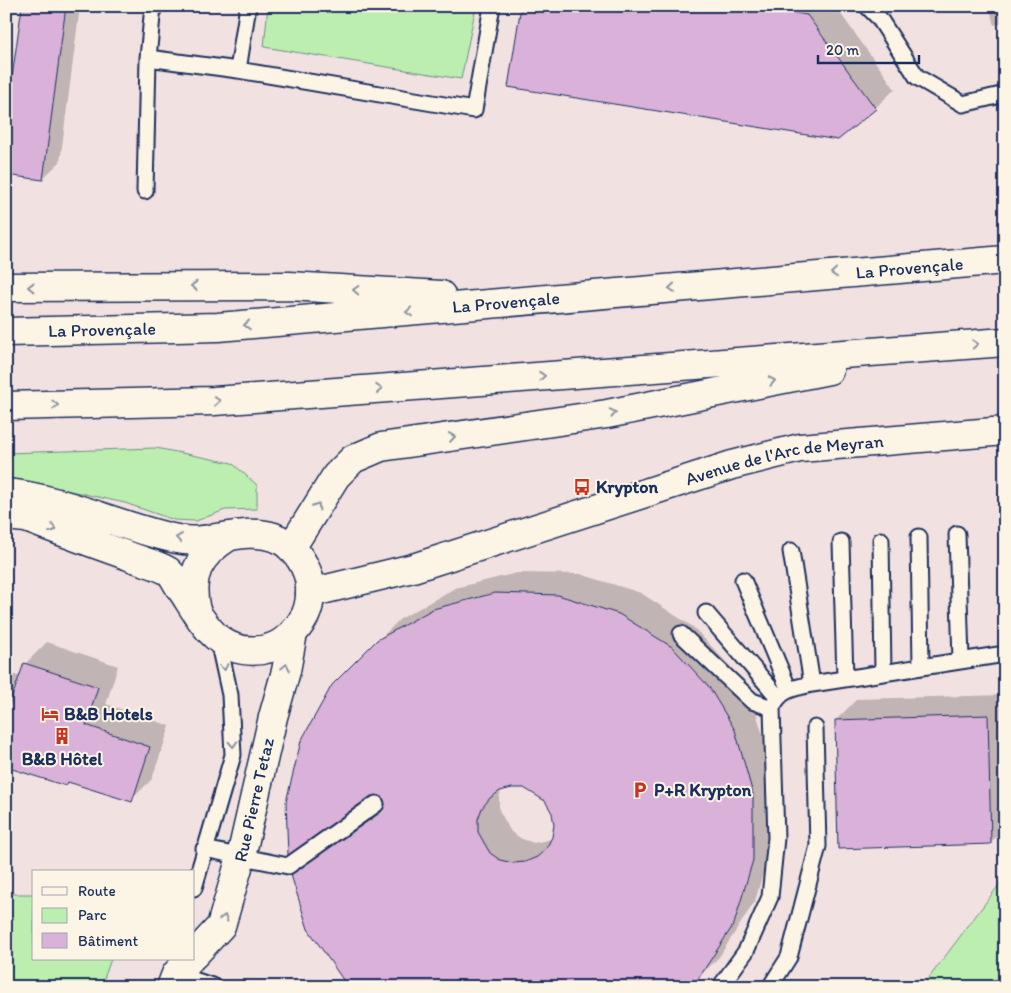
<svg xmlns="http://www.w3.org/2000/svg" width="1011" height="993" font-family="Itim,sans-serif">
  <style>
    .green { fill: #bceeaf; stroke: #6c8e86 }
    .shadow { fill: #0003; fill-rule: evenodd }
    .building { fill: #d9b1d9; stroke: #1b2f5e; fill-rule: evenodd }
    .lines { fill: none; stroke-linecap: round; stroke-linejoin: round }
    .service-casing { stroke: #1b2f5e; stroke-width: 19 }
    .tertiary-casing { stroke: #1b2f5e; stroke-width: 31 }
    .secondary-casing { stroke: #1b2f5e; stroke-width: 31 }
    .motorway-casing { stroke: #1b2f5e; stroke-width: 31 }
    .service { stroke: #fcf5e5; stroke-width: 15 }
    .tertiary { stroke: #fcf5e5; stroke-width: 28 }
    .secondary { stroke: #fcf5e5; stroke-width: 28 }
    .motorway { stroke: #fcf5e5; stroke-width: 28 }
    .oneway { stroke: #8c92a2 }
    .labels { text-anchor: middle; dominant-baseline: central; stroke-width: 4; stroke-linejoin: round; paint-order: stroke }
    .street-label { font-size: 18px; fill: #1b2f5e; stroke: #fcf5e5 }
    .poi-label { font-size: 18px; font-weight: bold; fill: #1b2f5e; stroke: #fcf5e5; text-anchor: start }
  </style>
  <rect width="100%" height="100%" fill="#f2e1e1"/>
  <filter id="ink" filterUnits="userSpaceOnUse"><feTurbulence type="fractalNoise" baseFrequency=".02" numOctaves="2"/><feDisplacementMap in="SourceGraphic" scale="10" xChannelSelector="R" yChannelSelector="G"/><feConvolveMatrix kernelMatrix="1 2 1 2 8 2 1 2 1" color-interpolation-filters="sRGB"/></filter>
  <g filter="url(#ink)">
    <path class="green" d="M 268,6 L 476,6 L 461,79 L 264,47 Z
      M 156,448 L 232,463 L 257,485 L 257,509 L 225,510 L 196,521 L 174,520 L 125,503 L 48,486 L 6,482 L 6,453 Z
      M 1005,877 L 1005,987 L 922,987 Z
      M 6,894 L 34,894 L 34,959 L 111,959 L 101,987 L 6,987 Z"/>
    <path class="shadow" d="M 23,6 L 80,6 L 60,162 L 43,178 Z
      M 522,6 L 835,6 L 895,89 L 875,108 Z
      M 989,6 L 1005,6 L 1005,23 L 994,25 Z
      M 517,573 L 580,574 L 641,593 L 693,627 L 730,666 L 755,709 L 774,772 L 773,838 L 755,901 L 719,957 L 698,978 L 292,875 L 314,854 L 387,803 L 380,794 L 370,795 L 333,686 L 400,619 L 455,588 ZM 512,787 L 525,787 L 546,800 L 553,812 L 555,825 L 552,839 L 534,843 L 522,839 L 511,832 L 499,810 L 499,797 L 502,789 Z
      M 47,642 L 118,666 L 106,704 L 170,726 L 152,779 L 131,800 L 69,781 L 66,785 L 6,766 L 6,672 L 21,677 L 26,663 Z
      M 1005,695 L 1005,829 L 990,843 L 836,720 L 857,699 Z"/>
    <path class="building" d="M 22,6 L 66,6 L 43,180 L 6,175 L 6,120 Z
      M 521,6 L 756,6 L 807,15 L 876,109 L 838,140 L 508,87 Z
      M 495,593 L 558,595 L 619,614 L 672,647 L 709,687 L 735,730 L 753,794 L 753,860 L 734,924 L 698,979 L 690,987 L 348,987 L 308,929 L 291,875 L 381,812 L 385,804 L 380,796 L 371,796 L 288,855 L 286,802 L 301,741 L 332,685 L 377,640 L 433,609 ZM 512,788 L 524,788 L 545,801 L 552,813 L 554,825 L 552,837 L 546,849 L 537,857 L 525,862 L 513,863 L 500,860 L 490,853 L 478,832 L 478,819 L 482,808 L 490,798 L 500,791 Z
      M 24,663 L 98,687 L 86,725 L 150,747 L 132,802 L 68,782 L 66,786 L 6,767 L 6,714 Z
      M 988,715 L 991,844 L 838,849 L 835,720 Z"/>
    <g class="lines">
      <g class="service-casing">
        <path id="service" d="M 867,6 L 879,18 L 917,77 L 963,104 L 1005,94
          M 148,58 L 238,70 L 474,110 L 492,6
          M 238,70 L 248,6
          M 145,191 L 148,58 L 153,6
          M 957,534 L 961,660
          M 919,537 L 921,666
          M 881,540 L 883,672
          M 841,542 L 845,678
          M 791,551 L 812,684
          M 743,580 L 789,690
          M 706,613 L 777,696
          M 681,634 L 752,701 L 772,708
          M 204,849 L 288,866 L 376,804
          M 194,888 L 233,755 L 230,695 L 218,640
          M 177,969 L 176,974 L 215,987
          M 720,987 L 746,951 L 770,897 L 776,838 L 772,708 C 780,689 794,688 812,684 L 1005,654
          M 770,987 L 789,957 L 818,846 L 815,728"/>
      </g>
      <g class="tertiary-casing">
        <g id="tertiary">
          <path id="s1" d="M 194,955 L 221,926 L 241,857 L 273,717 L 286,671 L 293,633"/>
          <path d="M 171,987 L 176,974 L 190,959"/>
        </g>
      </g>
      <g class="secondary-casing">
        <g id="secondary">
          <path d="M 6,493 C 66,499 119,527 177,539 C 210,546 242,526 274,537 C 290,543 301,557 307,572 C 312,584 311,604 305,616 C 296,633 281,647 262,650 C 217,656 202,620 181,589 C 177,584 173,574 168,571 C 156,564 141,561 129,556 C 94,544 60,531 26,518 L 6,516"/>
          <path id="s2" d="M 310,593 L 413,568 L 732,465 L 800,448 L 1005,431"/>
          <path d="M 196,611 C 188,576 198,556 228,537"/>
        </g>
      </g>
      <g class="motorway-casing">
        <g id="motorway">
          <path d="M 6,287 L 289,286 L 441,295"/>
          <path id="s3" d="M 6,332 L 218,327 L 1005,260"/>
          <path d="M 6,406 L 214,401 L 1005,342"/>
          <path d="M 291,548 L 336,476 L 353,459 L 381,447 L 607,414 L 829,370"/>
        </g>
      </g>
      <use href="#service" class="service"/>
      <use href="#tertiary" class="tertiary"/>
      <use href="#secondary" class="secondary"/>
      <use href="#motorway" class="motorway"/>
    </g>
    <defs><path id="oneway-chevron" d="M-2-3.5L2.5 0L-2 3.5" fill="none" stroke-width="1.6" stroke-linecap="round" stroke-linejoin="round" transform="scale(1.25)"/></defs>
    <g class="oneway">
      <use href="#oneway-chevron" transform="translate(834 273) rotate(175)"/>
      <use href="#oneway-chevron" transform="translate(194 286) rotate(180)"/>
      <use href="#oneway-chevron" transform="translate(31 287) rotate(180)"/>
      <use href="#oneway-chevron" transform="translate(672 288) rotate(175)"/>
      <use href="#oneway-chevron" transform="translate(356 290) rotate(-177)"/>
      <use href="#oneway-chevron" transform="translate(409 312) rotate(175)"/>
      <use href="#oneway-chevron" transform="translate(247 325) rotate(175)"/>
      <use href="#oneway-chevron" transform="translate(975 344) rotate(-4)"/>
      <use href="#oneway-chevron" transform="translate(542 376) rotate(-4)"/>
      <use href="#oneway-chevron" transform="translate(772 381) rotate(-11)"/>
      <use href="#oneway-chevron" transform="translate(379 389) rotate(-4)"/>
      <use href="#oneway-chevron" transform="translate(217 401) rotate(-3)"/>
      <use href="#oneway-chevron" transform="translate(55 405) rotate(-1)"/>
      <use href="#oneway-chevron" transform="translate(613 413) rotate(-11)"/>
      <use href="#oneway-chevron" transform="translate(452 437) rotate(-8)"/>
      <use href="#oneway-chevron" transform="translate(317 506) rotate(-57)"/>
      <use href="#oneway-chevron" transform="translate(53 529) rotate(20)"/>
      <use href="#oneway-chevron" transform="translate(179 538) rotate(-173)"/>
      <use href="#oneway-chevron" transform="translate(224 667) rotate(78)"/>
      <use href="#oneway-chevron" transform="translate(286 667) rotate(-78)"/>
      <use href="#oneway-chevron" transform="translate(233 744) rotate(87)"/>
      <use href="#oneway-chevron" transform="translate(224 918) rotate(-74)"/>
    </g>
  </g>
  <defs>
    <g id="bus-bare" transform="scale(1.35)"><path d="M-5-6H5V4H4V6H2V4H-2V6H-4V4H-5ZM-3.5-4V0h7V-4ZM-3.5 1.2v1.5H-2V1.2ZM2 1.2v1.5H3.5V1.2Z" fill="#c8321e" stroke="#fcf5e5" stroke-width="2.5" paint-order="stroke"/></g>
    <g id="hotel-bare" transform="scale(1.35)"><path d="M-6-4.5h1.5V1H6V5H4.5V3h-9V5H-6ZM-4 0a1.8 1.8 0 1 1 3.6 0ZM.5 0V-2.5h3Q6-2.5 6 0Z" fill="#c8321e" stroke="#fcf5e5" stroke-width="2.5" paint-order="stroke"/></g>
    <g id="building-bare" transform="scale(1.35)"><path d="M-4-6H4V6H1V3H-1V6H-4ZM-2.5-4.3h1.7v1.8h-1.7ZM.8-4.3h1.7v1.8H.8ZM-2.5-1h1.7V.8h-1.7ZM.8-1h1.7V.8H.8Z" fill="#c8321e" stroke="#fcf5e5" stroke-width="2.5" paint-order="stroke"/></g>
    <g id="parking-bare" transform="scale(1.35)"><path d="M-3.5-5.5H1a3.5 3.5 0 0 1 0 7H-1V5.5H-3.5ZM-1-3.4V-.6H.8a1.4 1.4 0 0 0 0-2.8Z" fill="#c8321e" stroke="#fcf5e5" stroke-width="2.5" paint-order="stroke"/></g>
  </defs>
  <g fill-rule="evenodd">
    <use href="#bus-bare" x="582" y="487"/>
    <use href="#hotel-bare" x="50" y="714"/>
    <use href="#building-bare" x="62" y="736"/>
    <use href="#parking-bare" x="640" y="790"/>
  </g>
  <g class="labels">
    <g class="street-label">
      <text stroke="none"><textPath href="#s3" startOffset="906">La Provençale</textPath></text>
      <text stroke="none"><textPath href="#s3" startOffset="501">La Provençale</textPath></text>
      <text stroke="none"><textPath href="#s3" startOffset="96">La Provençale</textPath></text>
      <text stroke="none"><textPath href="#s2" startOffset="494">Avenue de l'Arc de Meyran</textPath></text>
      <text stroke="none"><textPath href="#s1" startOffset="170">Rue Pierre Tetaz</textPath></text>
    </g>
    <g class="poi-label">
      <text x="596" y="487">Krypton</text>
      <text x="64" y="714">B&amp;B Hotels</text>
      <text x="62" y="759" text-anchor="middle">B&amp;B Hôtel</text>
      <text x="654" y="790">P+R Krypton</text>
    </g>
  </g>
  <rect width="1011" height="993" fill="none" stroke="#fcf5e5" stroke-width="25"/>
  <rect x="12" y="12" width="986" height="968" fill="none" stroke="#1b2f5e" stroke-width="2" filter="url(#ink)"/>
  <rect x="32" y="870" width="162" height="90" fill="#fcf5e5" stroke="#a2a6af"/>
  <rect x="42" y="887" width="25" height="8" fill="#fcf5e5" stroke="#a2a6af"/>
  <text x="78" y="896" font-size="15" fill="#1b2f5e">Route</text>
  <rect x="42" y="908" width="25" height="15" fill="#bceeaf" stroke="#a2a6af"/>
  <text x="78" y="920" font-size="15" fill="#1b2f5e">Parc</text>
  <rect x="42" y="933" width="25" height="15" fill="#d9b1d9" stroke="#a2a6af"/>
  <text x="78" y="946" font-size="15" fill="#1b2f5e">Bâtiment</text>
  <path d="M818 55v8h101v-8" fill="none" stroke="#1b2f5e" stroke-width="2.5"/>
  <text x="826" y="55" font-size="15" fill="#1b2f5e" stroke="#fcf5e5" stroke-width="4" paint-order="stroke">20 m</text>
</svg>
